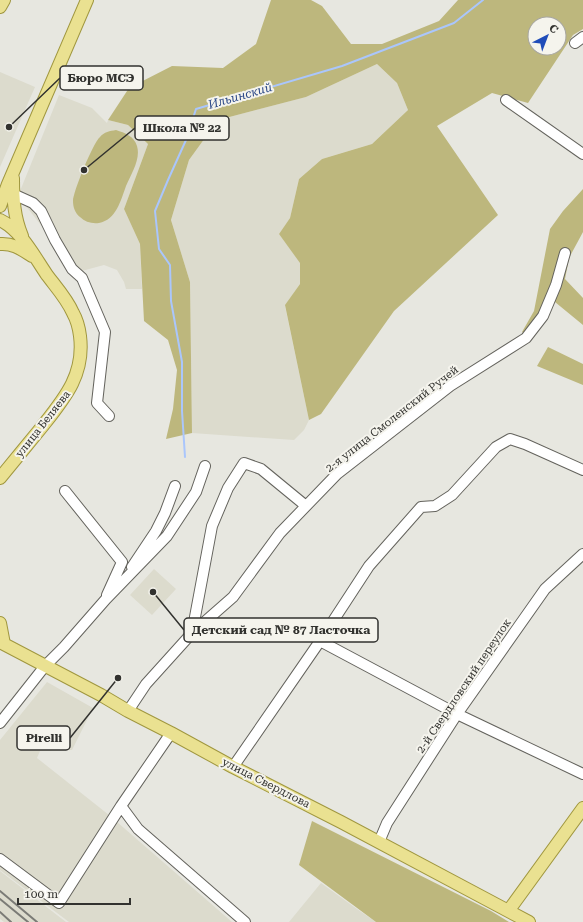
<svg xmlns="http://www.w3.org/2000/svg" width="583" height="922" font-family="'Roboto Serif',serif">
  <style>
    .built { fill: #dcdbcd }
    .green { fill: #bdb77d; fill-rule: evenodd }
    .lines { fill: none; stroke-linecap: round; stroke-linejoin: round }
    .stream { stroke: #aac6fc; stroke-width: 2 }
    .minor-casing { stroke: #64635d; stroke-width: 12 }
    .major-casing { stroke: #a0973f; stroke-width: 14 }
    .minor { stroke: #fff; stroke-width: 10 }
    .major { stroke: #eae191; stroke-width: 12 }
    .rail { stroke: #7b7b76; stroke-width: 2 }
    .labels { text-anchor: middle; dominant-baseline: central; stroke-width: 4; stroke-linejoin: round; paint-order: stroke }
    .street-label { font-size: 11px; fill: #32322f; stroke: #f5f4ed }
    .water-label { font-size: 12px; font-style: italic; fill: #2a4787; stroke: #f5f4ed }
    .leader { fill: none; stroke: #32322f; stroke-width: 1.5 }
    .callout-dot { fill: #32322f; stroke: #f5f4ed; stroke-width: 1.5 }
    .callout { fill: #f5f4ed; stroke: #32322f; stroke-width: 1.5 }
    .callout-label { font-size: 12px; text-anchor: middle; font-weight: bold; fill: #32322f }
  </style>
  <rect width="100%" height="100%" fill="#e7e7e0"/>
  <path class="built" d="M 377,64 L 397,83 L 408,110 L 372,144 L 322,159 L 299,179 L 290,218 L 279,234 L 300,262 L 300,284 L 285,306 L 309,420 L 304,430 L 294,440 L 192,433 L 190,282 L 171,220 L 189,160 L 218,120 L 306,97 Z
    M 0,72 L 35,87 L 0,167 Z
    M 59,95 L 92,108 L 107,123 L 108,120 L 128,125 L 148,144 L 124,209 L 140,244 L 142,289 L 126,289 L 124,282 L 117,270 L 104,265 L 78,272 L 18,196 Z
    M 154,569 L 176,589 L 152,615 L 130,595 Z
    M 47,682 L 93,708 L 72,750 L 40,751 L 37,758 L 109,815 L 232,922 L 69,922 L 0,870 L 0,740 Z
    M 0,871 L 66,922 L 4,922 L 0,919 Z
    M 321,883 L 357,909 L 376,922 L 289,922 Z"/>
  <path class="green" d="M 271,0 L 311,0 L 322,6 L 351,44 L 382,44 L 439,21 L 458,0 L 583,0 L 583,29 L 573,35 L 528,103 L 492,93 L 437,126 L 498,215 L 394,311 L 321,414 L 309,420 L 285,305 L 300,284 L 300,263 L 279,234 L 290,218 L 299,179 L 322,159 L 372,144 L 408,110 L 397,83 L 377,64 L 306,97 L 218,120 L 189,160 L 171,220 L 190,282 L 192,433 L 166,439 L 173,409 L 177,370 L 168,340 L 144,321 L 140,244 L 124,209 L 148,144 L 128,125 L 108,120 L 129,88 L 172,66 L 223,68 L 256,44 ZM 535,24 L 559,24 L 559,48 L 535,48 Z
    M 116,130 C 125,133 134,136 137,146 C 141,159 131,174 126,186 C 121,200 116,220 99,223 C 92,224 85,222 80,217 C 75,213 73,207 73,201 C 73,192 93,143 100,137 C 104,132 110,131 116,130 Z
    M 583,189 L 583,232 L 569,258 L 565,279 L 583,298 L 583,325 L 555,302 L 532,339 L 522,332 L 534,311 L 550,229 L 563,211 Z
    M 548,347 L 583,364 L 583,385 L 537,366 Z
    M 312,821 L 491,911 L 509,922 L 376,922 L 299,865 Z"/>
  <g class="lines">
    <path class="stream" d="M 185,457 L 182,411 L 182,362 L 171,301 L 170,265 L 159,249 L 155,211 L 168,180 L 186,140 L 196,109 L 342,66 L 454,23 L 483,0"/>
    <g class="minor-casing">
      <path id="minor" d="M 575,43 L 583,37
        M 506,100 L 583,154
        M 13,194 L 33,203 L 41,211 L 55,240 L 72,269 L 82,278 L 105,332 L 97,403 L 109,416
        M 65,491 L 122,562 L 107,595
        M 132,567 L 156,531 L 165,513 L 175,486
        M 192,633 L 212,526 L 228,488 L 244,463 L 261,469 L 306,506
        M 320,641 L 457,714 L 583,774
        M 128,711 L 146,684 L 192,633 L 233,597 L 280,533 L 337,474 L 450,386 L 526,338 L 543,316 L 556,285 L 565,253
        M 0,723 L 45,666 L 64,647 L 106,599 L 167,536 L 196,492 L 205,466
        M 233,767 L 320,641 L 369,566 L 421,507 L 435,506 L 452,495 L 496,447 L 510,439 L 525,444 L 583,470
        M 121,806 L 138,829 L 245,922
        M 379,842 L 387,823 L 457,714 L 545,589 L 583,554
        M 0,859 L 59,903 L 121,806 L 171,733"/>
    </g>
    <g class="major-casing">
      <path id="major" d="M 0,7 L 4,0
        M 13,178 C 13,199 14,217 22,236
        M 0,206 L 8,184 L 87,0
        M 0,220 C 21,230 34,256 47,275 C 56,287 67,299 73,313 C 77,320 79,328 80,336 C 85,375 64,399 41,428 C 27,445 14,461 0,478
        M 0,244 C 13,243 21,249 32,256
        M 0,623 L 4,644
        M 0,642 L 101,695 L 128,711 L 171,733 L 233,767 L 341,822 L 529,922
        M 509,910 L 583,808"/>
    </g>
    <use href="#minor" class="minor"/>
    <use href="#major" class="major"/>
    <path class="rail" d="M 0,891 L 37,922
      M 0,899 L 28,922
      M 0,912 L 11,922"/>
  </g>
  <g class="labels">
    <g class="street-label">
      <text transform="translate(392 419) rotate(-38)">2-я улица Смоленский Ручей</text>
      <text transform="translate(43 424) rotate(-52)">улица Беляева</text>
      <text transform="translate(464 686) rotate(-56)">2-й Свердловский переулок</text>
      <text transform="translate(266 783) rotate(27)">улица Свердлова</text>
    </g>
    <g class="water-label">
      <text transform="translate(240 96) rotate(-16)">Ильинский</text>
    </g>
  </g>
  <path class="leader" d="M9 127L60 78M84 170L135 128M153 592L184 630M118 678L70 738"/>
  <g class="callout-dot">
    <circle cx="9" cy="127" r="4"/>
    <circle cx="84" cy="170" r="4"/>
    <circle cx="153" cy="592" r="4"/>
    <circle cx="118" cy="678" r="4"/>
  </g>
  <g class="callout">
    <rect x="60" y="66" width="83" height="24" rx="4"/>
    <rect x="135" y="116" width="94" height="24" rx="4"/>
    <rect x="184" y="618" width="194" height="24" rx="4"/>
    <rect x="17" y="726" width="53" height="24" rx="4"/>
  </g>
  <g class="callout-label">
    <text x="101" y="82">Бюро МСЭ</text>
    <text x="182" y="132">Школа № 22</text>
    <text x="281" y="634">Детский сад № 87 Ласточка</text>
    <text x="44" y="742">Pirelli</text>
  </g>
  <g transform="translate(547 36) rotate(42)"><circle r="19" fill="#f5f4ed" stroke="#a7a6a1"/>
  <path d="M0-3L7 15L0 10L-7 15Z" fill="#1f4cb9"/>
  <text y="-6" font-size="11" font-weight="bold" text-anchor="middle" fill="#32322f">С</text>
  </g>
  <path d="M18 898v6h112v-6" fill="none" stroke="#32322f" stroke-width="2"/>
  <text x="24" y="898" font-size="12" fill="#32322f" stroke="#f5f4ed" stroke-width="3" paint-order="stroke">100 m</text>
</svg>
